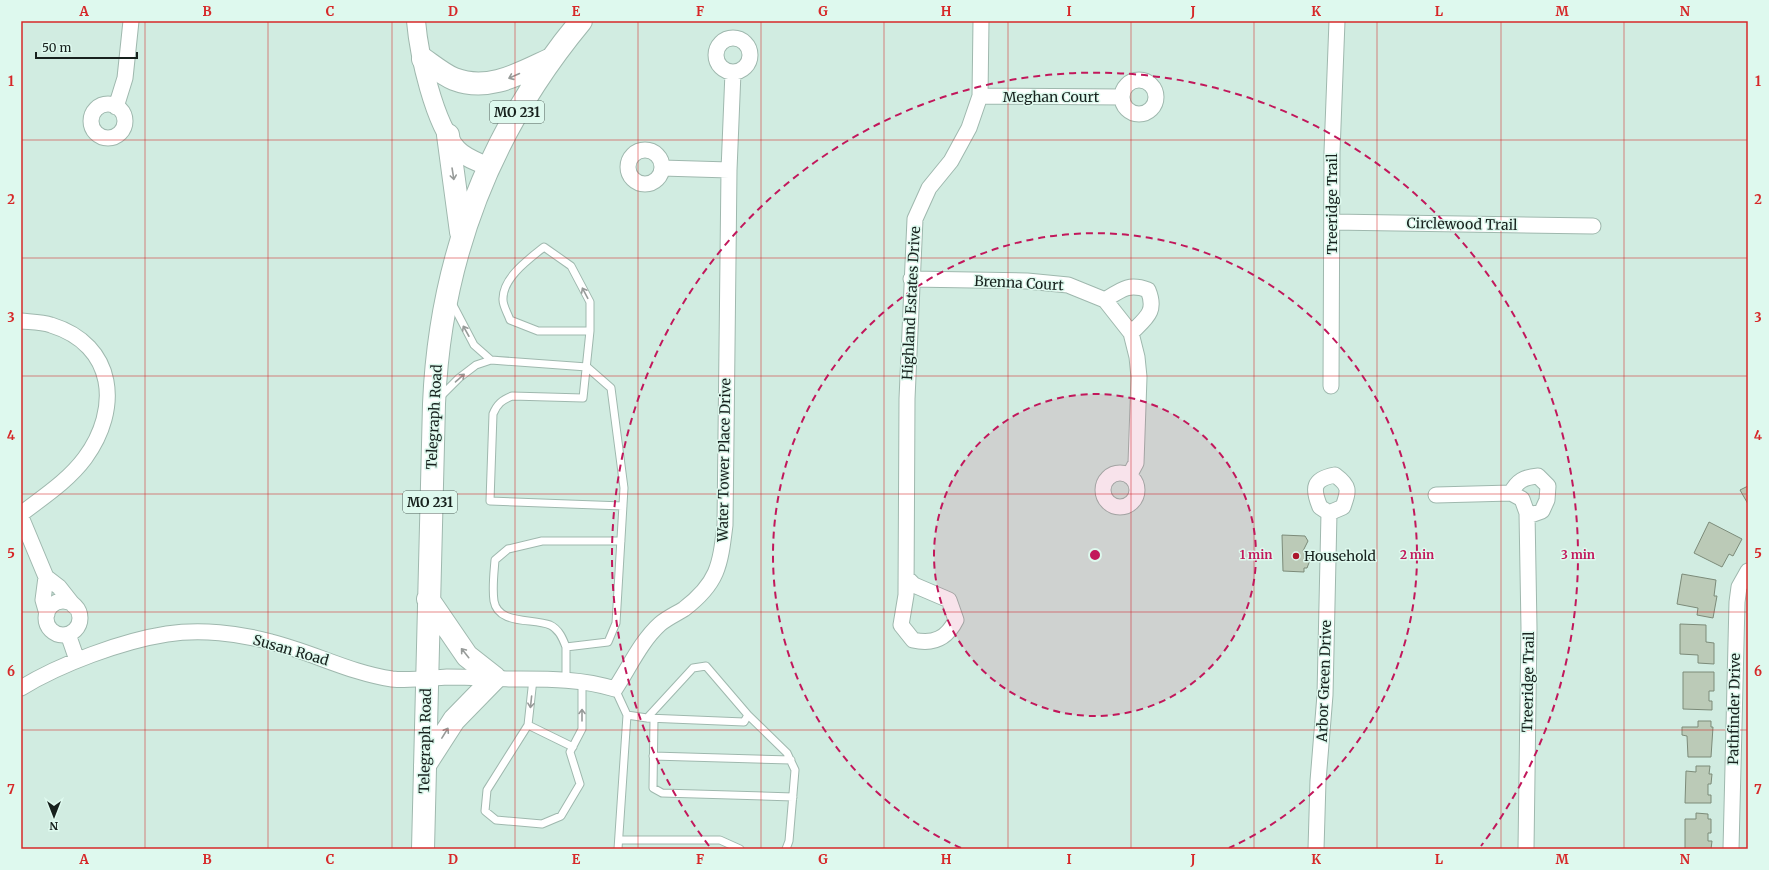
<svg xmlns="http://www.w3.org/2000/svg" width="1769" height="870" font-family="Merriweather,serif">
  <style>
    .building { fill: #bbcab7; stroke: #7c8b79 }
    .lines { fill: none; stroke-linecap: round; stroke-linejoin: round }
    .service-casing { stroke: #9fb8ae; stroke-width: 9 }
    .minor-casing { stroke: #9fb8ae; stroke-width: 17 }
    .tertiary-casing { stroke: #9fb8ae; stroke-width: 20 }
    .primary-casing { stroke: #9fb8ae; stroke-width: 24 }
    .service { stroke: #fff; stroke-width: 7 }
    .minor { stroke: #fff; stroke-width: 15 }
    .tertiary { stroke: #fff; stroke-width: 18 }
    .primary { stroke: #fff; stroke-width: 22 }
    .oneway { stroke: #979b99 }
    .grid { fill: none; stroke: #d62828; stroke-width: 1; stroke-opacity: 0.55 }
    .ring { fill: none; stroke: #c2185b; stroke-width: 2; stroke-dasharray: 7 5 }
    .poi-dot { fill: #ac182d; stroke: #def9ee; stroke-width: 1.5 }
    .labels { text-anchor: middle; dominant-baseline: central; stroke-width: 3; stroke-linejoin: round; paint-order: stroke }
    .shield { fill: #def9ee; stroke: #53625c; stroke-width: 1 }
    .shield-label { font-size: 13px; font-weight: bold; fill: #17211d }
    .street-label { font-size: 14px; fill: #17211d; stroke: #def9ee }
    .poi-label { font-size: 14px; fill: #17211d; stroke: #def9ee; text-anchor: start }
    .centre { fill: #c2185b; stroke: #def9ee; stroke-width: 2 }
    .ring-label { font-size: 12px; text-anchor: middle; font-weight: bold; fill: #c2185b; stroke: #def9ee; stroke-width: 3; stroke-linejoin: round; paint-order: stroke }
    .neatline { fill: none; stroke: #d62828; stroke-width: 1.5 }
    .grid-label { font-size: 13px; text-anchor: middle; font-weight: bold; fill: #d62828 }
  </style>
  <rect width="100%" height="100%" fill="#d1ece1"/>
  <path class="building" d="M 1748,486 L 1748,504 L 1740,490 Z
    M 1709,522 L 1742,539 L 1733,556 L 1729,554 L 1722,567 L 1694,553 Z
    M 1282,535 L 1305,536 L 1308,541 L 1303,551 L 1307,551 L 1310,560 L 1307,568 L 1304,568 L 1304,572 L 1283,571 Z
    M 1682,574 L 1716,580 L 1714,596 L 1717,596 L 1713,618 L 1697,615 L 1698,608 L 1677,604 Z
    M 1680,624 L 1706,625 L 1706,642 L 1714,643 L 1714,664 L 1698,663 L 1698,655 L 1680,654 Z
    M 1683,672 L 1714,672 L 1714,691 L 1709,691 L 1709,701 L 1712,701 L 1712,710 L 1683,709 Z
    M 1698,721 L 1711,721 L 1711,727 L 1713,727 L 1711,757 L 1688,757 L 1687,736 L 1682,735 L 1682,727 L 1698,727 Z
    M 1696,766 L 1710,766 L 1709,774 L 1712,774 L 1711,784 L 1708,784 L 1708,795 L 1711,795 L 1711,803 L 1685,803 L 1686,771 L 1696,772 Z
    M 1696,813 L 1708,814 L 1708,819 L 1711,819 L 1711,833 L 1708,833 L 1708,841 L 1712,841 L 1711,849 L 1685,849 L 1685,819 L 1696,819 Z"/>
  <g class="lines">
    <g class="service-casing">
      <path id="service" d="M 452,303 L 474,345 L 491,360
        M 590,331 L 538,331 L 510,320 C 508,314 503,306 503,300 C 502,278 529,259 544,247 L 571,266 L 590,302 L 590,331 L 583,398 L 512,396 C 502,400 497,404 493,414 L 490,501 L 623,506
        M 440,397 L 459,378 L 476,365 L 491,360 L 587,367 L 611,388 L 624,488 L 616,623 L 608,642 L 566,647 L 566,680
        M 566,647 C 563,639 559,629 550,625 C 533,618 498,625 494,601 C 492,588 494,573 495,560 L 508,549 L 542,541 L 621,541
        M 533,679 L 528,725 L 487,790 L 485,811 L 496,820 L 542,824 L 561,816 L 580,784 L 570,752 L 582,729 L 582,681
        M 615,689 L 627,715 L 618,849
        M 627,715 L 647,718 L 744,722 L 748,715 L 706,666 L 693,668 L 647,718
        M 748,715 L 787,753 L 795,770 L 789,841 L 786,849
        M 654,719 L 653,788 L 662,793 L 793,797
        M 528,725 L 573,747
        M 653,756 L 791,760
        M 619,840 L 720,840 L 740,849"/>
    </g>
    <g class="minor-casing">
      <path id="minor" d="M716 55a17 17 0 1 1 34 0a17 17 0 1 1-34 0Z
        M1122 97a17 17 0 1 1 34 0a17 17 0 1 1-34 0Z
        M 980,96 L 1122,97
        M91 121a17 17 0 1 1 34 0a17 17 0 1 1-34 0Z
        M 116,107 L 125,78 L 131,21
        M628 167a17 17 0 1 1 34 0a17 17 0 1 1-34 0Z
        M 662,168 L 729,170
        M 1332,222 L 1593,226
        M 911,279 L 1027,281 L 1068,285 L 1105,300 L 1131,333 L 1137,357 L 1139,377 L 1136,463 L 1129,476
        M 1105,300 C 1122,289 1129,283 1148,290 C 1157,312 1146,318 1131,333
        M 21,321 C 31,322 42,322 51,325 C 116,345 121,409 85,458 C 68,481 43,497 21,514
        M 1331,386 L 1332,152 L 1337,21
        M1103 490a17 17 0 1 1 34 0a17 17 0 1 1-34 0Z
        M 1335,475 C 1350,486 1349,490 1343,507 L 1329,513 L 1320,507 C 1312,488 1313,479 1335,475 Z
        M 1511,493 C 1517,481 1524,477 1538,476 L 1548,486 L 1547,500 L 1542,511 L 1528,516
        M 1436,495 L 1511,493 L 1522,499 L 1527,513 L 1529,628 L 1526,849
        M 21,517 L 46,577 L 59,587 L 74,606
        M 46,577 L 43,600 L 47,614
        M 907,578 L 914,585 L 949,600 L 956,620 C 947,638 934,645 913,640 L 901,625 L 906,595 L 907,399 L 915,219 L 929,188 L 951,161 L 969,128 L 980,96 L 981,21
        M46 618a17 17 0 1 1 34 0a17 17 0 1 1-34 0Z
        M 68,634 L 77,660
        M 21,688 C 60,664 122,641 167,634 C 200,629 239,633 271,642 C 312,652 350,673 392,679 C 409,681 429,678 447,677 C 468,677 488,678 509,679 C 545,679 580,678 615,689 C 629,668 641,641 660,624 C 667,618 676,614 684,609 C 718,583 720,566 725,525 L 729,170 L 733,72
        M 1316,849 L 1318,781 L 1325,695 L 1329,513
        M 1731,849 L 1737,602 L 1739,587 L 1748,571"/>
    </g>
    <g class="tertiary-casing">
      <path id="tertiary" d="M 416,21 C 419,55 434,123 457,149 C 465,158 478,162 489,167"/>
    </g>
    <g class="primary-casing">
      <path id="primary" d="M 423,59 C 433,66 444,75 454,79 C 488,92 519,74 549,60
        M 448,135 L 461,232
        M 425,765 L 454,720 L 495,678 L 467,656 L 428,599
        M 423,849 L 434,404 C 440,259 489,132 581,21"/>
    </g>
    <use href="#service" class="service"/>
    <use href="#minor" class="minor"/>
    <use href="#tertiary" class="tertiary"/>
    <use href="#primary" class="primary"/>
  </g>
  <defs><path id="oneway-shaft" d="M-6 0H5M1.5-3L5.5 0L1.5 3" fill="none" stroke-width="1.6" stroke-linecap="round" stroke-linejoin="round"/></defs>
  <g class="oneway">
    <use href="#oneway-shaft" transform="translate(514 76) rotate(156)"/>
    <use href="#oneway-shaft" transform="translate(453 174) rotate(81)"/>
    <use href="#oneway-shaft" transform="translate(585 293) rotate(-118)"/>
    <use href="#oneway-shaft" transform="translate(466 331) rotate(-119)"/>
    <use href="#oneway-shaft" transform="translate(460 378) rotate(-41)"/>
    <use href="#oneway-shaft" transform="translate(465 653) rotate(-129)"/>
    <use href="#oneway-shaft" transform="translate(531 702) rotate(96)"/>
    <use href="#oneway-shaft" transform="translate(582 715) rotate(-90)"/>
    <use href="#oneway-shaft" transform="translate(445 733) rotate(-58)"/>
  </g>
  <path class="grid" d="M 145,21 L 145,849M 268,21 L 268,849M 392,21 L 392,849M 515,21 L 515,849M 638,21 L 638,849M 761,21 L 761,849M 884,21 L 884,849M 1008,21 L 1008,849M 1131,21 L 1131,849M 1254,21 L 1254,849M 1377,21 L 1377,849M 1501,21 L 1501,849M 1624,21 L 1624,849M 21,140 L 1748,140M 21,258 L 1748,258M 21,376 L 1748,376M 21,494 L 1748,494M 21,612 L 1748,612M 21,730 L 1748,730"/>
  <circle cx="1095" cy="555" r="161" fill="#c2185b" fill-opacity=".12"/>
  <g class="ring">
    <circle cx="1095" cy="555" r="161"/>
    <path d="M961 848A322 322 0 1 1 1229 848"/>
    <path d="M709 846A483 483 0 1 1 1481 846"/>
  </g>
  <circle class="poi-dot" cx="1296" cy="556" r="4"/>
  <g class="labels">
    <g class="shield">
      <rect x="490" y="101" width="54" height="22" rx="3"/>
      <rect x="403" y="491" width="54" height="22" rx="3"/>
    </g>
    <g class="shield-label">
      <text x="517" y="112">MO 231</text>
      <text x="430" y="502">MO 231</text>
    </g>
    <g class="street-label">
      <text x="1051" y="97">Meghan Court</text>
      <text transform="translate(1332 204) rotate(-90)">Treeridge Trail</text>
      <text transform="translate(1462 224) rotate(1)">Circlewood Trail</text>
      <text transform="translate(1019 283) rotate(3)">Brenna Court</text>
      <text transform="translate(911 303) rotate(-87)">Highland Estates Drive</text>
      <text transform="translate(434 417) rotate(-87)">Telegraph Road</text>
      <text transform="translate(724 460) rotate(-89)">Water Tower Place Drive</text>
      <text transform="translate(291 650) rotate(16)">Susan Road</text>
      <text transform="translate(1324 681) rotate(-88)">Arbor Green Drive</text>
      <text transform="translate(1528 682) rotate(-89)">Treeridge Trail</text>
      <text transform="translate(1734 709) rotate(-89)">Pathfinder Drive</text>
      <text transform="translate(425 741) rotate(-89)">Telegraph Road</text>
    </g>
    <g class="poi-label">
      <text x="1304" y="556">Household</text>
    </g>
  </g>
  <circle cx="1095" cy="555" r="6" class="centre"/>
  <g class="ring-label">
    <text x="1256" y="559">1 min</text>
    <text x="1417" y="559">2 min</text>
    <text x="1578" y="559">3 min</text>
  </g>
  <rect width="1769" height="870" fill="none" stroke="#def9ee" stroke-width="44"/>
  <g transform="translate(54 816) rotate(180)" stroke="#def9ee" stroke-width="3" paint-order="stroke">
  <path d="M0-3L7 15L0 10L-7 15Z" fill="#17211d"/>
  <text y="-6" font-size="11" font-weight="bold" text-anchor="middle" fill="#17211d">N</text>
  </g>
  <path d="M36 52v6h101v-6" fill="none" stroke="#17211d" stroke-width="2"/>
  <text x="42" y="52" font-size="12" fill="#17211d" stroke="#def9ee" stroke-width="3" paint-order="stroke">50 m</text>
  <rect x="22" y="22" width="1725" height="826" class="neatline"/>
  <g class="grid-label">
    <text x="84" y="16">A</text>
    <text x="207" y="16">B</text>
    <text x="330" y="16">C</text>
    <text x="453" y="16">D</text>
    <text x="576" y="16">E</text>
    <text x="700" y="16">F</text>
    <text x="823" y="16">G</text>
    <text x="946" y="16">H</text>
    <text x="1069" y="16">I</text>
    <text x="1193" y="16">J</text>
    <text x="1316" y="16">K</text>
    <text x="1439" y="16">L</text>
    <text x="1562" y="16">M</text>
    <text x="1685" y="16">N</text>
    <text x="11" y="86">1</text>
    <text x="1758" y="86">1</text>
    <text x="11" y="204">2</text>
    <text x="1758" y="204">2</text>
    <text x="11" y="322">3</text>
    <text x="1758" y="322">3</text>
    <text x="11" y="440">4</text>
    <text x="1758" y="440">4</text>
    <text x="11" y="558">5</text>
    <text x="1758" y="558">5</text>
    <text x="11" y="676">6</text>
    <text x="1758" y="676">6</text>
    <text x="11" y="794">7</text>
    <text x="1758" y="794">7</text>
    <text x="84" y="864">A</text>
    <text x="207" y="864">B</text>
    <text x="330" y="864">C</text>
    <text x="453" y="864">D</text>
    <text x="576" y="864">E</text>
    <text x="700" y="864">F</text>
    <text x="823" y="864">G</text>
    <text x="946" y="864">H</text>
    <text x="1069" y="864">I</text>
    <text x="1193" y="864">J</text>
    <text x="1316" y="864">K</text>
    <text x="1439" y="864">L</text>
    <text x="1562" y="864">M</text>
    <text x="1685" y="864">N</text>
  </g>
</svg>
